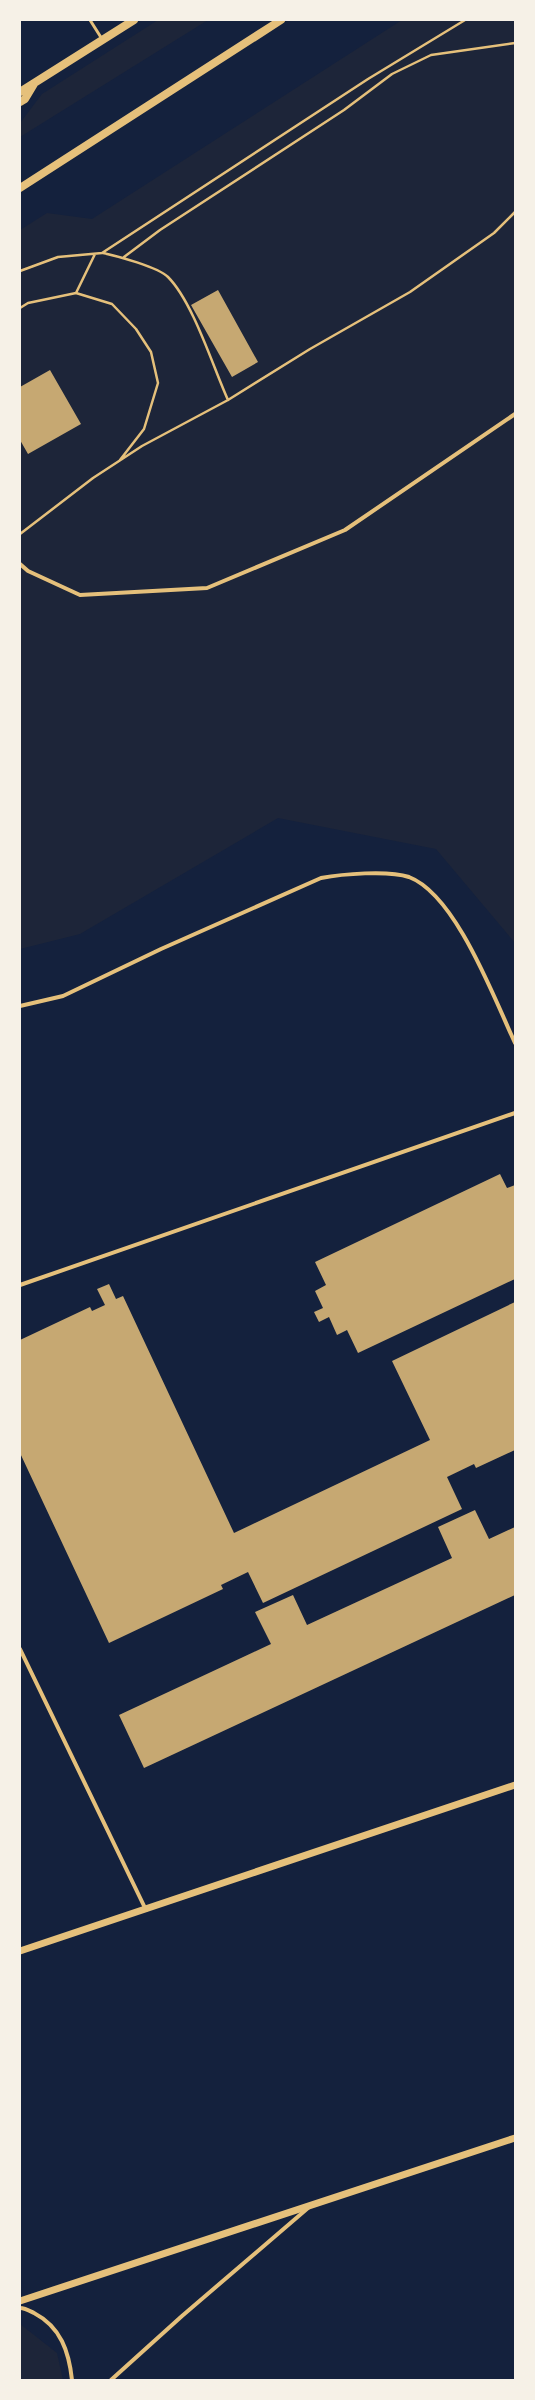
<svg xmlns="http://www.w3.org/2000/svg" width="535" height="2400" font-family="'Alegreya Sans',sans-serif">
  <style>
    .green { fill: #1d2539 }
    .building { fill: #c6a872 }
    .lines { fill: none; stroke-linecap: round; stroke-linejoin: round }
    .path { stroke: #e5c07b; stroke-width: 2.5 }
    .service { stroke: #e5c07b; stroke-width: 3 }
    .minor { stroke: #e5c07b; stroke-width: 4 }
    .tertiary { stroke: #e5c07b; stroke-width: 7 }
    .secondary { stroke: #e5c07b; stroke-width: 8 }
  </style>
  <rect width="100%" height="100%" fill="#14213d"/>
  <path class="green" d="M 158,20 L 208,20 L 20,137 L 20,123 L 42,94 Z
    M 402,20 L 515,20 L 515,943 L 436,849 L 278,818 L 80,934 L 20,949 L 20,230 L 47,213 L 92,219 Z
    M 20,2324 L 57,2353 L 63,2380 L 20,2380 Z"/>
  <path class="building" d="M 218,290 L 258,362 L 232,377 L 191,305 Z
    M 50,370 L 81,424 L 28,454 L 20,440 L 20,387 Z
    M 500,1174 L 507,1188 L 515,1185 L 515,1279 L 358,1353 L 347,1330 L 337,1335 L 329,1317 L 319,1322 L 314,1312 L 323,1308 L 315,1291 L 326,1285 L 315,1262 Z
    M 109,1284 L 116,1299 L 123,1296 L 234,1533 L 430,1440 L 392,1361 L 515,1302 L 515,1450 L 476,1468 L 474,1464 L 447,1477 L 462,1509 L 263,1603 L 248,1572 L 221,1585 L 223,1589 L 109,1643 L 20,1453 L 20,1340 L 90,1307 L 92,1311 L 105,1305 L 97,1289 Z
    M 475,1510 L 489,1539 L 515,1527 L 515,1595 L 144,1768 L 119,1715 L 271,1644 L 255,1612 L 293,1595 L 307,1625 L 452,1558 L 438,1527 Z"/>
  <g class="lines">
    <path class="path" d="M 103,253 C 117,256 158,267 168,277 C 193,302 213,367 228,400
      M 124,257 L 160,230 L 344,110 L 392,74 L 431,55 L 515,43
      M 20,271 L 58,257 L 102,253 L 368,79 L 465,20
      M 76,293 L 95,254
      M 20,308 L 28,303 L 76,293 L 112,304 L 136,329 L 151,352 L 158,383 L 144,429 L 120,460
      M 20,534 L 93,478 L 142,446 L 228,400 L 310,349 L 410,292 L 494,233 L 515,212"/>
    <path class="service" d="M 90,20 L 102,39"/>
    <path class="minor" d="M 20,564 L 28,571 L 80,595 L 207,588 L 345,530 L 515,414
      M 20,1006 L 63,996 L 161,949 L 321,878 C 342,874 388,870 409,877 C 456,895 494,998 515,1043
      M 20,1285 L 515,1113
      M 20,1649 L 146,1910
      M 20,2308 C 25,2308 30,2311 34,2313 C 61,2327 69,2352 72,2380
      M 111,2380 L 182,2316 L 308,2208"/>
    <path class="tertiary" d="M 20,1951 L 515,1785
      M 20,2301 L 515,2138"/>
    <path class="secondary" d="M 20,92 L 134,20
      M 20,102 L 25,99 L 34,84
      M 20,188 L 281,20"/>
  </g>
  <rect width="535" height="2400" fill="none" stroke="#f6f1e7" stroke-width="42"/>
</svg>
